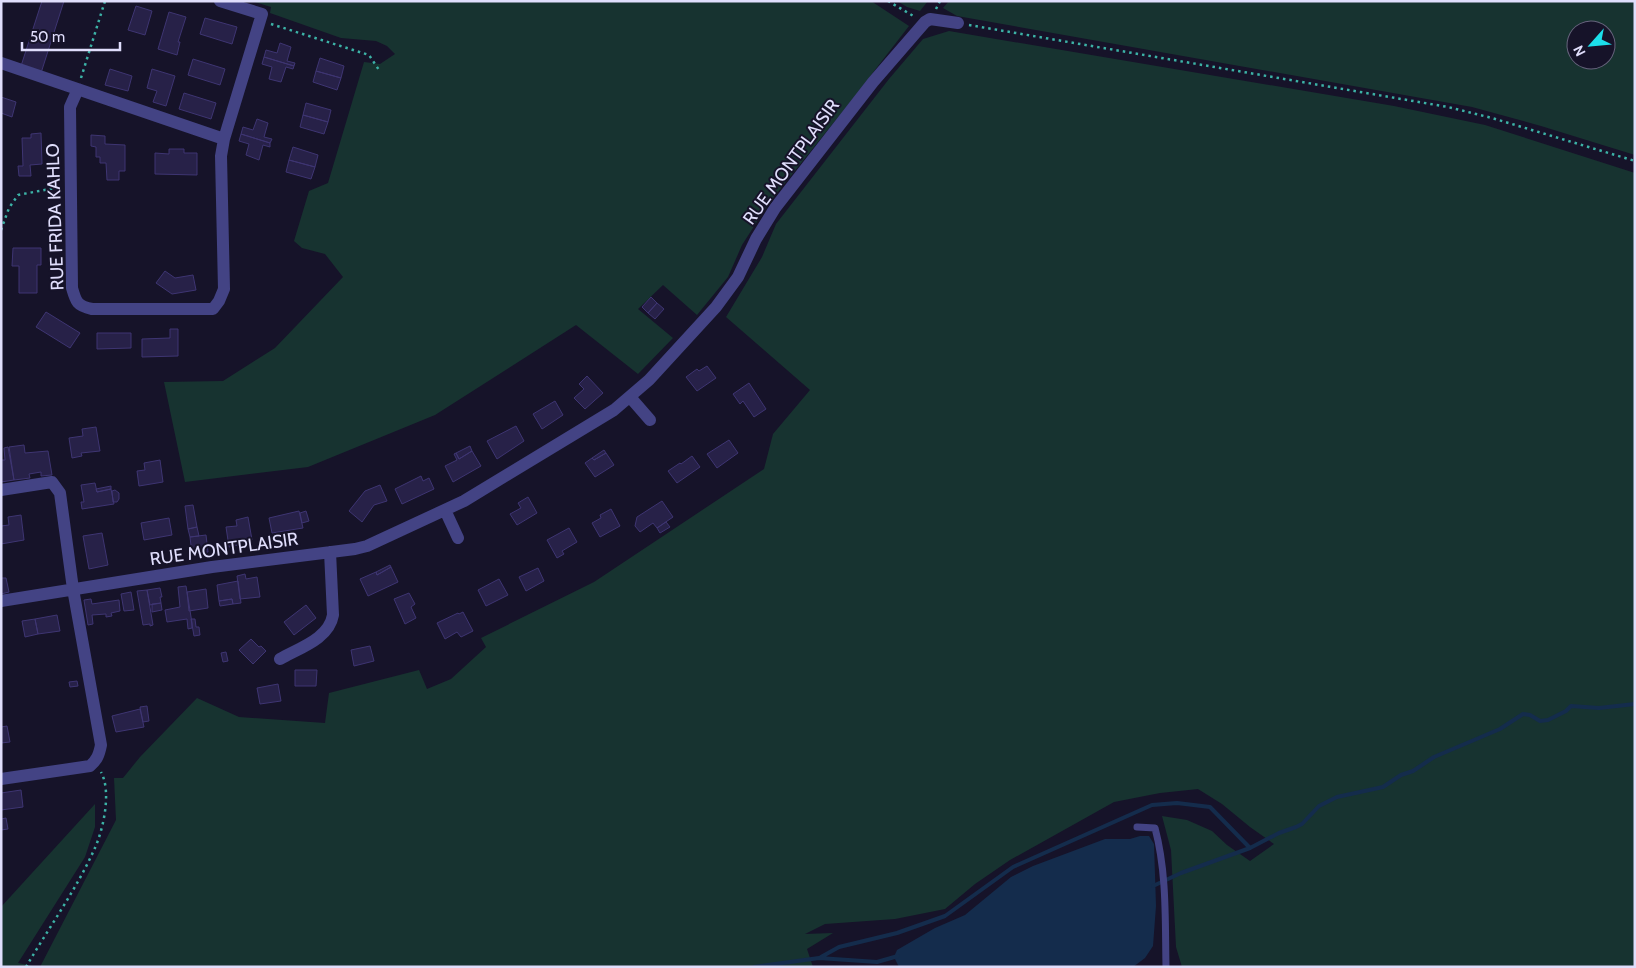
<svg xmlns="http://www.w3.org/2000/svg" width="1636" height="968" font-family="Cabin,sans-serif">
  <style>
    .green { fill: #173330; fill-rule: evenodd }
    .water { fill: #142c4c }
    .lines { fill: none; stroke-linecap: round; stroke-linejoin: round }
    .stream { stroke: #142c4c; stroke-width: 4 }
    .building { fill: #272148; stroke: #3e3572 }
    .path { stroke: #3cb2a6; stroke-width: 2.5; stroke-dasharray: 2.5 4; stroke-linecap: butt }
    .service { stroke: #434384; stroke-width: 7 }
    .minor { stroke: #434384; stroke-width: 12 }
    .labels { text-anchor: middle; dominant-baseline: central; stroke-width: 4; stroke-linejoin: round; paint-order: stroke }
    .street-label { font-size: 18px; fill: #e0defc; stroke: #161329 }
  </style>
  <rect width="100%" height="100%" fill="#161329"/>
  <path class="green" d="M 252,1 L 871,1 L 909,26 L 847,106 L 769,203 L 742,245 L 728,277 L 697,315 L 663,285 L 638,309 L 673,338 L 638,374 L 576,325 L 435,415 L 308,467 L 185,482 L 164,382 L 223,381 L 275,348 L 343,277 L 325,254 L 302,248 L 294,241 L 309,191 L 328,183 L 364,62 L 380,64 L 395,54 L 387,46 L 376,41 L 341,38 L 270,13 L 271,7 Z
    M 897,1 L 928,1 L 920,11 L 907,7 Z
    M 949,1 L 1635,1 L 1635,155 L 1541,126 L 1472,107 L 957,16 L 943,8 ZM 1576,30 L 1606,30 L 1606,60 L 1576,60 Z
    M 949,31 L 1394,106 L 1485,125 L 1635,173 L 1635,967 L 1182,967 L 1176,947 L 1171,850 L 1162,816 L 1187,820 L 1212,831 L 1227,845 L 1250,861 L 1274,844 L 1250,827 L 1222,804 L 1198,789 L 1160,793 L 1114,802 L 1010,860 L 975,884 L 945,909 L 895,919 L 825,924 L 805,934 L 833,933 L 807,949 L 813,967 L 40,967 L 116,820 L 114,778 L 123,778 L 140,757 L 197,698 L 239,717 L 325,723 L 329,693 L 419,670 L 427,689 L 451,679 L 486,647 L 481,638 L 594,582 L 764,469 L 773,434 L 810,390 L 726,317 L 762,257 L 776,224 L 889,79 L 923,39 Z
    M 95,804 L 95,827 L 85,857 L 18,963 L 38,967 L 1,967 L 1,907 Z"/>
  <path class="water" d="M 1140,836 L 1149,836 L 1154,844 L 1156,906 L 1153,946 L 1145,958 L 1133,967 L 899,967 L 894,957 L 897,950 L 935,928 L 965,915 L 1011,877 L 1033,866 L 1105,839 L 1130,839 Z"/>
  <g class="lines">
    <path class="stream" d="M 1153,886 L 1181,873 L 1250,848 L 1279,833 L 1296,827 L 1302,824 L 1319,806 L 1337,797 L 1383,787 L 1401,775 L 1413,771 L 1434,757 L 1500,729 L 1523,714 L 1530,715 L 1540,721 L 1548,720 L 1566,711 L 1571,706 L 1599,708 L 1635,704
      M 821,957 L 839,947 L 897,933 L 945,916 L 1013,867 L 1152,805 L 1177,803 L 1210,807 L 1250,848
      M 754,967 L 819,958 L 877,962 L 898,956"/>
  </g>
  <path class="building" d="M 42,1 L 64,1 L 41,73 L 21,66 Z
    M 136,6 L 152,11 L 145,35 L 128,30 Z
    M 169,12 L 186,17 L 178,42 L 180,42 L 177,55 L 158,49 Z
    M 205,18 L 237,27 L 232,44 L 200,34 Z
    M 280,43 L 291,47 L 287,61 L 295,63 L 294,66 L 264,57 L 266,50 L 277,53 Z
    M 264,57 L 294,66 L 293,69 L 286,67 L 281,82 L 269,79 L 272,67 L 262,64 Z
    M 320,58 L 344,66 L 341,78 L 316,71 Z
    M 193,59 L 225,69 L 220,85 L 188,75 Z
    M 110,69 L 132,76 L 128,91 L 105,85 Z
    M 152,69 L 175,76 L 166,106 L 153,102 L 157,91 L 147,88 Z
    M 316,71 L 341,78 L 337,90 L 313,82 Z
    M 184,93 L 216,103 L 211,119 L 179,109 Z
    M 1,97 L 16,102 L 12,117 L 1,113 Z
    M 306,103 L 331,110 L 328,122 L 303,115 Z
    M 303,115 L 328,122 L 324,134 L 300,127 Z
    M 257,119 L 268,123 L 264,137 L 272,139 L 270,143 L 241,134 L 243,127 L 253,130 Z
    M 41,133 L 42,164 L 30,165 L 31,176 L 19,176 L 18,166 L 23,166 L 22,138 L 31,138 L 31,134 Z
    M 241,134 L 270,143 L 270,147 L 263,145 L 259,160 L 246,155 L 249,144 L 239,141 Z
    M 91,135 L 105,136 L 105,144 L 125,145 L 125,171 L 119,171 L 119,180 L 107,180 L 106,163 L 100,163 L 100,157 L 96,157 L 96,147 L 91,146 Z
    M 293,147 L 318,155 L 315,167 L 289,160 Z
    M 169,149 L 184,149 L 184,153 L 197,153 L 197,175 L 155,174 L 155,153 L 169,154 Z
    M 289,160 L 315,167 L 311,179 L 286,172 Z
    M 13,248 L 41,248 L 41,265 L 37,265 L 37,293 L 19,293 L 19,266 L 12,266 Z
    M 165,271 L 175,278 L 193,275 L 196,290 L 172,294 L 156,283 Z
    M 651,297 L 657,303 L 648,313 L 642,307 Z
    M 657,303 L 664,309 L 655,319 L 648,313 Z
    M 46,312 L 80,333 L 70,348 L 36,327 Z
    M 170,329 L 178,329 L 178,356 L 142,357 L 142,339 L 170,338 Z
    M 97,333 L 131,333 L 131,348 L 97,349 Z
    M 707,366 L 716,378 L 697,391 L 686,377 L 697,369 L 699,371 Z
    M 587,376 L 603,393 L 585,409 L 574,398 L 584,389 L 579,384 Z
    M 749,383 L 766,409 L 754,417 L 743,401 L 740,404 L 733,394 Z
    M 555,401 L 563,415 L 542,429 L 533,414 Z
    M 516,426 L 524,441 L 497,459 L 487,441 Z
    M 96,427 L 100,451 L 81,453 L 82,456 L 72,458 L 69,438 L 83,436 L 82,429 Z
    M 729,440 L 738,453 L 717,468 L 707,454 Z
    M 24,445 L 25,453 L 48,451 L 52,475 L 41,476 L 41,472 L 29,474 L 30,478 L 14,480 L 9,447 Z
    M 470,446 L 472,451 L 459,459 L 456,453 Z
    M 8,447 L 14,480 L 1,482 L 1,460 L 5,460 L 4,448 Z
    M 604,450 L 606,453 L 594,460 L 592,458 Z
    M 472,451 L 481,466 L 453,482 L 445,466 L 457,460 L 454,454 L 456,453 L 459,459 Z
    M 606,453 L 614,465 L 595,477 L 585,463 L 592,458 L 594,460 Z
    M 692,456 L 700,467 L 677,483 L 668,471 L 680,463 L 681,464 Z
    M 160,460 L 163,482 L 139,486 L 137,471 L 145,470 L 144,463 Z
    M 421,476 L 423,481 L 429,478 L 434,489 L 402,504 L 395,489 Z
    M 95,483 L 97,492 L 111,489 L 114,504 L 82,509 L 81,502 L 84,502 L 81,485 Z
    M 380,485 L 387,501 L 374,505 L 362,522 L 349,511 L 365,491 Z
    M 111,486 L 111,489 L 97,492 L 96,489 Z
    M 115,490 L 119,493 L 119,499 L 117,502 L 113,502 L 112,491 Z
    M 528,497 L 537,513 L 517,525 L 510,514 L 521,508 L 518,503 Z
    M 662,501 L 673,517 L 657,528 L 653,523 L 640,532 L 635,526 L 637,517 Z
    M 193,505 L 197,527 L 188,529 L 185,506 Z
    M 611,509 L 620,526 L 600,537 L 592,523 L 601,518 L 600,515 Z
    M 299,511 L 303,528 L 272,533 L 269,518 Z
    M 306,511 L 309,521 L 302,523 L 300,513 Z
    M 21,515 L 24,540 L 1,544 L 1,526 L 9,525 L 8,517 Z
    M 248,517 L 252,540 L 237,543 L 238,545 L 229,547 L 226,527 L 237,526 L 236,520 Z
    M 169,518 L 172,535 L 144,540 L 141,523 Z
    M 666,522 L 670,527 L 660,533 L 657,528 Z
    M 197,527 L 199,536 L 190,537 L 188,529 Z
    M 569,528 L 577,542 L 562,551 L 564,554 L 557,558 L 547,540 Z
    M 102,533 L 108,565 L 89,569 L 83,536 Z
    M 206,535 L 208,552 L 192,554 L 190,537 Z
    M 390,565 L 391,567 L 377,575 L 376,572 Z
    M 391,567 L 398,582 L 368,596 L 360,579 L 376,572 L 377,575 Z
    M 538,568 L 544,581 L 526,591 L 519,577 Z
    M 245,574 L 246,579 L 257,577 L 260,597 L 240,599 L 237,576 Z
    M 1,578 L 6,578 L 9,592 L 1,594 Z
    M 499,579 L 508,595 L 486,606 L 478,590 Z
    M 238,581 L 241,603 L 233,604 L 232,599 L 219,601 L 217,585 Z
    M 186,586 L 192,623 L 192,628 L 188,629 L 187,619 L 167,622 L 165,610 L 180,607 L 178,587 Z
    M 160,588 L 162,597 L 160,597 L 161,603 L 150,605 L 147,590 Z
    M 206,589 L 208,608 L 189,611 L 187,592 Z
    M 147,590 L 153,625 L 150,626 L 150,624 L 143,625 L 137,591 Z
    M 131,592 L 134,610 L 124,611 L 121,594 Z
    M 409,593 L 415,604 L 411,607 L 416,618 L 405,624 L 394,599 Z
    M 91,599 L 92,604 L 119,600 L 120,611 L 111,613 L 112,616 L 106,617 L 106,614 L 92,615 L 93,624 L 88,625 L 84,600 Z
    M 232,599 L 233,604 L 220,606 L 219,601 Z
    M 161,603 L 162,610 L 152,612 L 152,604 Z
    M 306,605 L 316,618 L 294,635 L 284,622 Z
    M 463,612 L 473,631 L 461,637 L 457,632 L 445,639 L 437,623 L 458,613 L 459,614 Z
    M 57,615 L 60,631 L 38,634 L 35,619 Z
    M 35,619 L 38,634 L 25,637 L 22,621 Z
    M 191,619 L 195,619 L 196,627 L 199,627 L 200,635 L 194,636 Z
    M 251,639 L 259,647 L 261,646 L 266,651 L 253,664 L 239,650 Z
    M 370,646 L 374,661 L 354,666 L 351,650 Z
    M 226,652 L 228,661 L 223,662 L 221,653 Z
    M 295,670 L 317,670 L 316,686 L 295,686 Z
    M 77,681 L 78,686 L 70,687 L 69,682 Z
    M 278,684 L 281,701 L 260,704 L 257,688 Z
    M 147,706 L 149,721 L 143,722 L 140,707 Z
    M 140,709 L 144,727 L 116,732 L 112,716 Z
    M 7,726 L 10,742 L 1,743 L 1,727 Z
    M 21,790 L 23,807 L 1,810 L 1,793 Z
    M 6,818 L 8,829 L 1,830 L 1,819 Z"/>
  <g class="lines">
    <path class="path" d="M 888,1 L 915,17
      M 936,9 L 940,1
      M 271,24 L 369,55 L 379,70
      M 969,25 L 1448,107 L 1492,118 L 1635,161
      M 81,78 L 105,1
      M 1,230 L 9,208 L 18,195 L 60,187
      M 26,967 C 48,929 76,890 94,850 C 103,831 112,792 101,772"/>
    <path class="service" d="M 1137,827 L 1155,828 C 1167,873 1165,920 1166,967"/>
    <path class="minor" d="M 1,63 L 224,139
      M 78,89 L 70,107 L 72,288 C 76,302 77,306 92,309 L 213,309 L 219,301 L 224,289 L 221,156 L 224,139 L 262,14 L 220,1
      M 630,397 L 650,420
      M 1,490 L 52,482 L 60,493 L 73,589 L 101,745 C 99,755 97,760 90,766 L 1,779
      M 445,510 L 458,538
      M 1,601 L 212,567 L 355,549 L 367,546 L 464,501 L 614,410 L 649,380 L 716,307 L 738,277 L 756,239 L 775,208 L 873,82 L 925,22 L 930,19 L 958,23
      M 280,659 C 299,648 329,639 333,615 L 330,552"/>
  </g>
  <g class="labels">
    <g class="street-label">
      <text transform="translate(791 162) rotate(-54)">RUE MONTPLAISIR</text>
      <text transform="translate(55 217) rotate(-92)">RUE FRIDA KAHLO</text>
      <text transform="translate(224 549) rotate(-8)">RUE MONTPLAISIR</text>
    </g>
  </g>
  <rect width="1636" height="968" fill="none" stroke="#e0defc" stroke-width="5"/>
  <g transform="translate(1591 45) rotate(243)"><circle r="24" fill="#161329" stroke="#67647d"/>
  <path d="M0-4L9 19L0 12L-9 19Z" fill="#1cdfeb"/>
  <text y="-8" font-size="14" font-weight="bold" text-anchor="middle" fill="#e0defc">N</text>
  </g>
  <path d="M22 42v8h98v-8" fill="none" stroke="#e0defc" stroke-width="2.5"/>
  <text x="30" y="42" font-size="15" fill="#e0defc" stroke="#161329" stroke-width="4" paint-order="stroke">50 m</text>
</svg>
